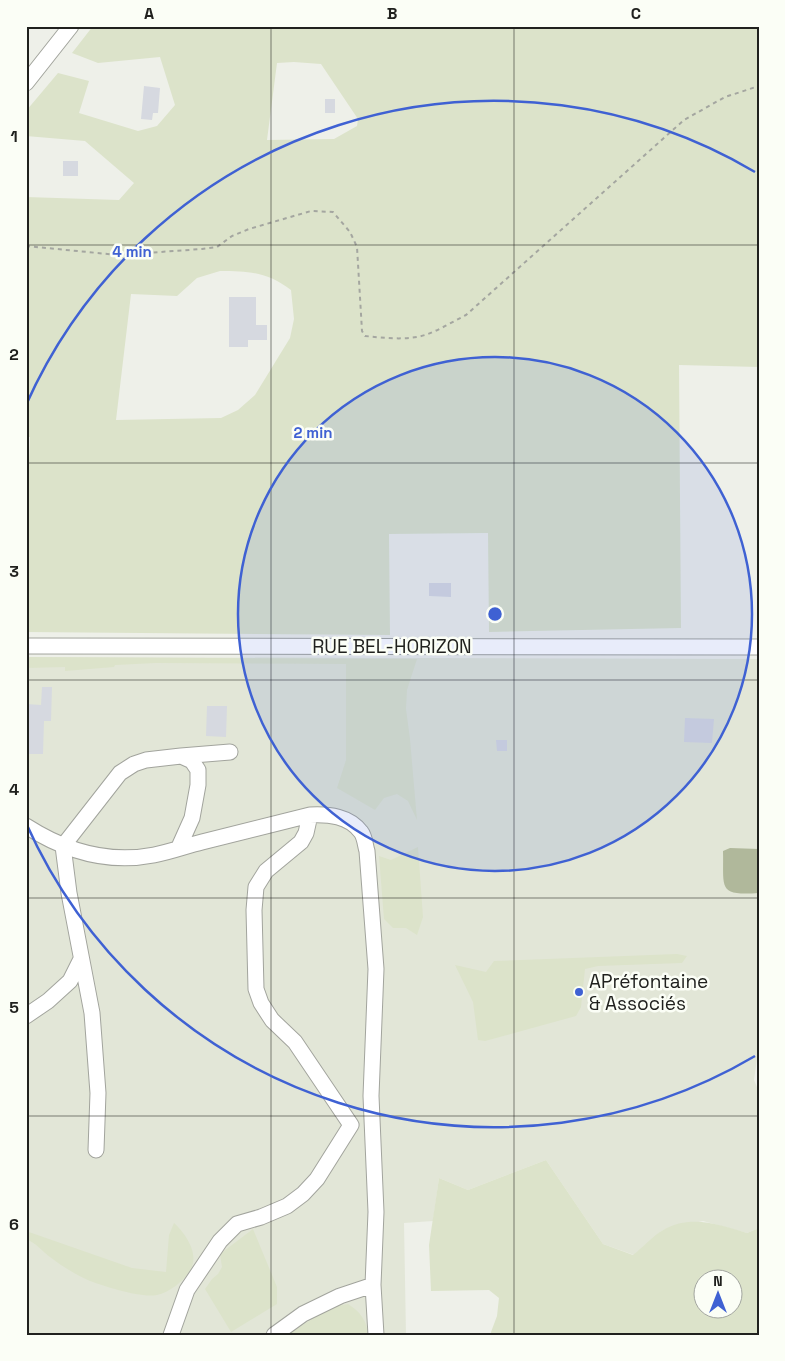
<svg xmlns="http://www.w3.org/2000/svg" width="785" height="1361" font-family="'Space Grotesk',sans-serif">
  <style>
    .built { fill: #e2e6d7 }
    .green { fill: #dce3ca; fill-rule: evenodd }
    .water { fill: #b0b89b }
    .building { fill: #d6d9e0 }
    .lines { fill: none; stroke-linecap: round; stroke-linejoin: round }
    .minor-casing { stroke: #a2a49d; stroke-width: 17 }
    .path { stroke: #a4a6a0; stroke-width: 2; stroke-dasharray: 4 4; stroke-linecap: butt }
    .minor { stroke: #fff; stroke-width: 15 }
    .grid { fill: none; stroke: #20211e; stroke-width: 1; stroke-opacity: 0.55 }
    .ring { fill: none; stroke: #3f61d3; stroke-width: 2.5 }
    .poi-dot { fill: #3f61d3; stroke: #fbfef6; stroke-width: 2 }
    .labels { text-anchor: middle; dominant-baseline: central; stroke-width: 5; stroke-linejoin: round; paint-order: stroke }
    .street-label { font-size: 19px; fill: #20211e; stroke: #fbfef6 }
    .poi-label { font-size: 19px; fill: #20211e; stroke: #fbfef6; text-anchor: start }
    .centre { fill: #3f61d3; stroke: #fbfef6; stroke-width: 2.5 }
    .ring-label { font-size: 15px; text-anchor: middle; font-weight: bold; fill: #3f61d3; stroke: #fbfef6; stroke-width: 5; stroke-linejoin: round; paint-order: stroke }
    .neatline { fill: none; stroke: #20211e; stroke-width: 2 }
    .grid-label { font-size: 16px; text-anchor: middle; font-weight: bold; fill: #20211e }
  </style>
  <rect width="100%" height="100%" fill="#eef0e9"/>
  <path class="built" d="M 26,657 L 759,659 L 759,1056 L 757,1059 L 754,1080 L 759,1092 L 759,1228 L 747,1233 L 703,1221 L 663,1230 L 634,1255 L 603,1244 L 546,1160 L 468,1190 L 439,1178 L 433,1221 L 404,1223 L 406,1335 L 26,1335 Z"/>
  <path class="green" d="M 93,26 L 759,26 L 759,367 L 679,365 L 681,628 L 489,632 L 488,533 L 389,534 L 390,635 L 26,632 L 26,538 L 30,437 L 26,437 L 26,197 L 119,200 L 134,183 L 85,141 L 26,136 L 26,111 L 58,73 L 89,81 L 79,113 L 138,131 L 157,126 L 175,105 L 160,57 L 98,63 L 72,53 ZM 294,62 L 321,64 L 358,119 L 357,126 L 334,139 L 267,140 L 277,63 ZM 220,271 C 249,271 267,272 291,290 L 294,319 L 290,338 L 255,395 L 238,410 L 221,418 L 116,420 L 131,294 L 177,296 L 197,278 Z
    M 26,657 L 417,659 L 407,690 L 406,709 L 410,739 L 417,820 L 408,801 L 397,794 L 384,798 L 375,810 L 337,788 L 346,760 L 346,664 L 156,663 L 115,665 L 114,667 L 65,671 L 65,667 L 26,668 Z
    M 418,847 L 423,917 L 417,935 L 406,928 L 393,928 L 384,919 L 379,856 L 391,860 Z
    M 677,954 L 687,956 L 682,963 L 598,966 L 585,969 L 581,1007 L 576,1016 L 485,1041 L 478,1040 L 473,1002 L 455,965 L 486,972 L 494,961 Z
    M 546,1160 L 603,1244 L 633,1255 C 643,1247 653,1236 663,1230 C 691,1214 720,1225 747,1233 L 759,1228 L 759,1335 L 491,1335 L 491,1332 L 497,1316 L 499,1298 L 489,1290 L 431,1291 L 429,1245 L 439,1178 L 468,1190 ZM 702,1278 L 732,1278 L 732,1308 L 702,1308 Z
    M 174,1223 C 184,1232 196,1249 193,1263 C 190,1277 171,1292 157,1295 C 140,1298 107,1287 90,1281 C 78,1276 60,1265 50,1257 C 42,1251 36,1243 26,1239 L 26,1231 L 132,1268 L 166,1272 L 169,1235 Z
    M 253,1229 L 277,1287 L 277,1304 L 231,1332 L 205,1289 L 212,1279 L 218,1274 L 222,1267 L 220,1254 Z
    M 348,1304 C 360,1312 367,1320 368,1335 L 287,1335 L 331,1307 Z"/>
  <path class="water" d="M 730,848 L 759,849 L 759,893 C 717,896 724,888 723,851 Z"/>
  <path class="building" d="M 144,86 L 160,88 L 158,113 L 153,113 L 152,120 L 141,119 Z
    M 325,99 L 335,99 L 335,113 L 325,113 Z
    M 63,161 L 78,161 L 78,176 L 63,176 Z
    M 229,297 L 256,297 L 256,325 L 267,325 L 267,340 L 248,340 L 248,347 L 229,347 Z
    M 429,583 L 451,583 L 451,597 L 429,596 Z
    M 42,687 L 52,687 L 51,721 L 44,721 L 43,754 L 26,754 L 26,704 L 41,705 Z
    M 207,706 L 227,706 L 226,737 L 206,736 Z
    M 685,718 L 714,719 L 712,743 L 684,742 Z
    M 496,740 L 507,740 L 507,751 L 497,751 Z"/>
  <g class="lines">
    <g class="minor-casing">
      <path id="minor" d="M 26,83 L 71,26
        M 26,646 L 759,647
        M 181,756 L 230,752
        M 26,826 C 65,851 108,864 154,855 C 170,852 186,846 202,842 C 238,833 274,824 310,815 C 329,814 349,816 361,832 C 365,837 365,845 367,851 L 376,969 L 371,1096 L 376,1212 L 373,1285 L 376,1335
        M 26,1016 L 48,1001 L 70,981 L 81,959
        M 96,1150 L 98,1093 L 92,1013 L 69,893 L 63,846 L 120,773 L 134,764 L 146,760 L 181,756 L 192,761 L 198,770 L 198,785 L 192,818 L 179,847
        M 171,1335 L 187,1290 L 220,1241 L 237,1224 L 261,1217 L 287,1206 L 303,1194 L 317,1179 L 351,1125 L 295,1042 L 272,1020 L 261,1003 L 256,989 L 254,910 L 256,887 L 266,871 L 301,842 L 306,833 L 310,815
        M 274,1335 L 303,1314 L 340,1296 L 373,1285"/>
    </g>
    <path class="path" d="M 26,246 L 118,255 L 202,249 L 217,247 L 232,236 L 249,229 L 311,211 L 333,212 L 350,232 L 357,247 L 362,331 L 365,336 C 385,338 409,341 428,334 C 441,329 454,321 466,315 L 684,120 L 725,97 L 759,86"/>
    <use href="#minor" class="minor"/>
  </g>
  <path class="grid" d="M 271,26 L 271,1335M 514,26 L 514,1335M 26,245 L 759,245M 26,463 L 759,463M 26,680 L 759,680M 26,898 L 759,898M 26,1116 L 759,1116"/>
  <circle cx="495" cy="614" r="257" fill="#3f61d3" fill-opacity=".12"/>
  <g class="ring">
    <circle cx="495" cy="614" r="257"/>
    <path d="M755 1056A513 513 0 0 1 26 823M26 405A513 513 0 0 1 755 172"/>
  </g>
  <circle class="poi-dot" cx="579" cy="992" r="5"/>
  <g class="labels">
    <g class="street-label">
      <text x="392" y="646">RUE BEL-HORIZON</text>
    </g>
    <g class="poi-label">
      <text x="589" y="981">APréfontaine<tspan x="589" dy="22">&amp; Associés</tspan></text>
    </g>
  </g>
  <circle cx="495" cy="614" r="8" class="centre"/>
  <g class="ring-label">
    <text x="132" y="257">4 min</text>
    <text x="313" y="438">2 min</text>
  </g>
  <rect width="785" height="1361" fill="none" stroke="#fbfef6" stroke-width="55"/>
  <g transform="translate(718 1294)"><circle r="24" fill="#fbfef6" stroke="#a3a6a0"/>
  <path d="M0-4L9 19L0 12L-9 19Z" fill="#3f61d3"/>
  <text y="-8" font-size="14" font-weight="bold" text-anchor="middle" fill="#20211e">N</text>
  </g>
  <rect x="28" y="28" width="730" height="1306" class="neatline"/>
  <g class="grid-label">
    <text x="149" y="19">A</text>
    <text x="392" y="19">B</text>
    <text x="636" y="19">C</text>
    <text x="14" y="142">1</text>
    <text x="14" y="360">2</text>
    <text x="14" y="577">3</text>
    <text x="14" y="795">4</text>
    <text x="14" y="1013">5</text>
    <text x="14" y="1230">6</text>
  </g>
</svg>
